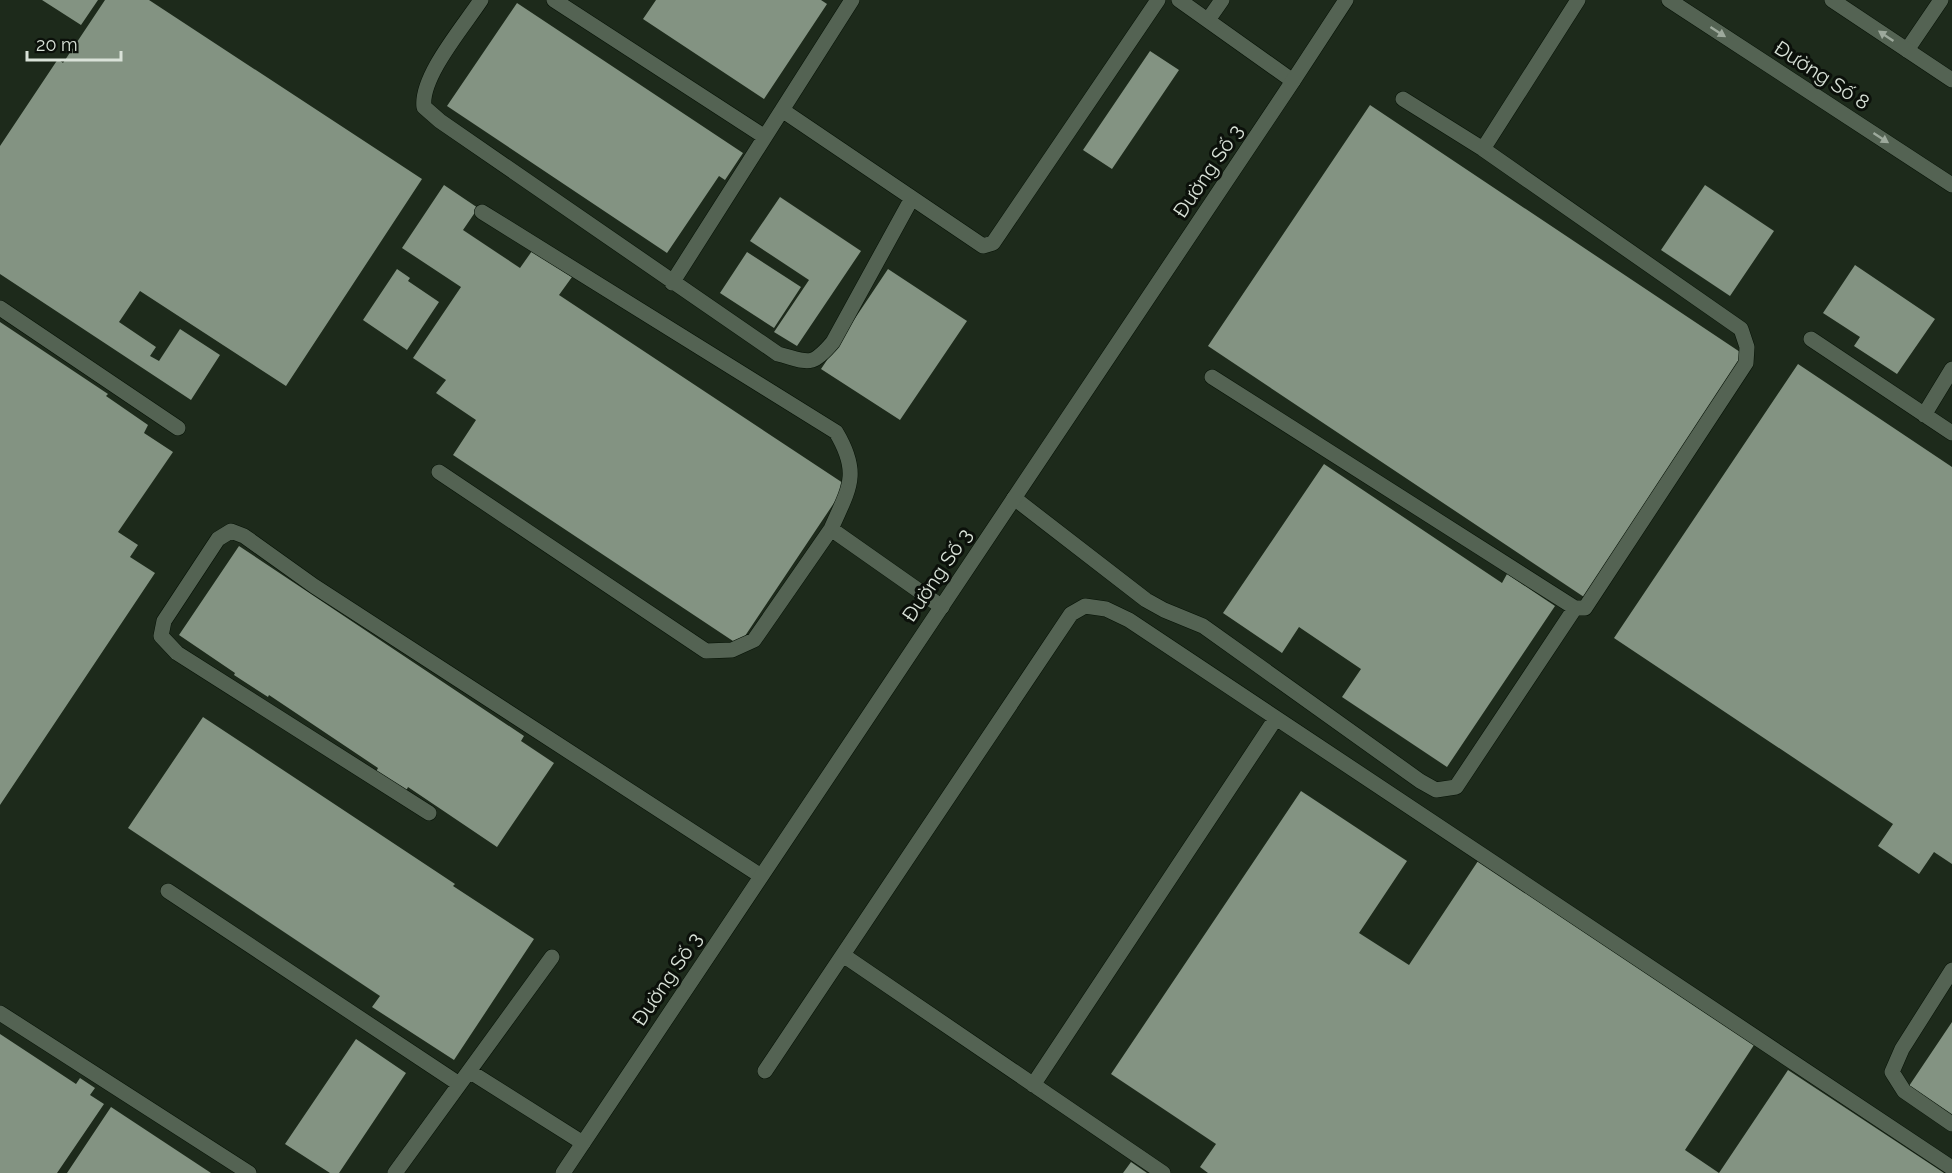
<svg xmlns="http://www.w3.org/2000/svg" width="1952" height="1173" font-family="Raleway,sans-serif">
  <style>
    .building { fill: #839382 }
    .lines { fill: none; stroke-linecap: round; stroke-linejoin: round }
    .service-casing { stroke: #061206; stroke-width: 16 }
    .minor-casing { stroke: #061206; stroke-width: 16 }
    .tertiary-casing { stroke: #061206; stroke-width: 16 }
    .service { stroke: #546353; stroke-width: 15 }
    .minor { stroke: #546353; stroke-width: 15 }
    .tertiary { stroke: #546353; stroke-width: 15 }
    .oneway { fill: #9da99c }
    .labels { text-anchor: middle; dominant-baseline: central; stroke-width: 6; stroke-linejoin: round; paint-order: stroke }
    .street-label { font-size: 20px; fill: #d9e2d8; stroke: #0b100a }
  </style>
  <rect width="100%" height="100%" fill="#1d2a1b"/>
  <path class="building" d="M 42,0 L 98,0 L 81,25 Z
    M 105,0 L 149,0 L 422,179 L 286,386 L 140,291 L 119,322 L 156,347 L 150,356 L 159,361 L 180,329 L 220,355 L 191,400 L 0,274 L 0,146 L 58,59 L 63,63 Z
    M 656,0 L 821,0 L 827,4 L 764,99 L 643,19 Z
    M 517,3 L 743,153 L 725,180 L 719,176 L 667,253 L 447,106 Z
    M 1150,51 L 1179,70 L 1112,169 L 1083,150 Z
    M 1370,105 L 1746,356 L 1584,597 L 1208,346 Z
    M 444,185 L 478,208 L 463,230 L 520,268 L 532,251 L 572,277 L 559,295 L 846,485 L 739,645 L 453,455 L 476,420 L 436,393 L 446,380 L 413,358 L 461,287 L 402,248 Z
    M 1705,185 L 1774,231 L 1730,296 L 1661,250 Z
    M 780,197 L 861,251 L 797,346 L 774,332 L 809,280 L 750,241 Z
    M 747,252 L 801,287 L 774,328 L 720,293 Z
    M 1855,265 L 1935,319 L 1897,374 L 1854,346 L 1860,337 L 1823,313 Z
    M 397,269 L 410,278 L 408,281 L 439,302 L 407,350 L 363,320 Z
    M 888,269 L 967,321 L 900,420 L 821,369 Z
    M 0,322 L 108,394 L 106,396 L 148,425 L 144,433 L 173,452 L 118,532 L 138,545 L 130,557 L 155,573 L 0,805 Z
    M 1798,364 L 1952,467 L 1952,864 L 1934,852 L 1919,874 L 1878,846 L 1893,824 L 1614,638 Z
    M 1324,464 L 1502,583 L 1507,574 L 1555,606 L 1447,767 L 1342,697 L 1361,669 L 1299,627 L 1282,653 L 1223,613 Z
    M 239,546 L 524,736 L 521,741 L 554,763 L 497,847 L 408,787 L 406,791 L 376,772 L 378,768 L 269,695 L 268,697 L 234,675 L 235,673 L 179,635 Z
    M 203,717 L 455,884 L 453,886 L 534,939 L 454,1060 L 372,1007 L 380,996 L 128,828 Z
    M 1301,791 L 1407,861 L 1359,933 L 1409,965 L 1478,861 L 1754,1045 L 1685,1150 L 1719,1173 L 1788,1070 L 1944,1173 L 1208,1173 L 1200,1167 L 1216,1144 L 1111,1074 Z
    M 1952,1022 L 1952,1119 L 1907,1089 Z
    M 0,1034 L 76,1084 L 80,1078 L 95,1088 L 90,1095 L 104,1104 L 57,1173 L 0,1173 Z
    M 356,1039 L 406,1073 L 339,1173 L 330,1173 L 285,1144 Z
    M 111,1107 L 211,1173 L 67,1173 Z
    M 1131,1162 L 1147,1173 L 1123,1173 Z"/>
  <g class="lines">
    <g class="service-casing">
      <path id="service" d="M 481,0 C 464,26 420,77 424,107 L 440,121 L 778,354 C 809,362 811,368 833,342 L 912,198
        M 554,0 L 765,137
        M 1179,0 L 1293,81
        M 1208,20 L 1222,0
        M 1907,50 L 1941,0
        M 1403,99 L 1483,149
        M 782,110 L 983,246 L 993,243 L 1158,0
        M 482,212 L 836,432 C 861,474 849,488 831,529
        M 672,283 L 852,0
        M 0,308 L 178,428
        M 1811,339 L 1952,433
        M 1212,377 L 1575,608 L 1585,608 L 1746,363 L 1747,347 L 1741,329 L 1483,149 L 1578,0
        M 1924,415 L 1952,369
        M 439,472 L 706,651 L 732,650 L 754,640 L 831,529 L 942,607
        M 1014,498 L 1146,600 L 1164,610 L 1203,626 L 1420,781 L 1436,790 L 1456,787 L 1575,608
        M 429,813 L 177,653 L 161,636 L 164,621 L 218,539 L 231,531 L 244,536 L 314,586 L 761,876
        M 168,891 L 459,1084
        M 843,955 L 1163,1173
        M 1952,970 L 1902,1049 L 1892,1072 L 1904,1091 L 1952,1124
        M 0,1013 L 249,1173
        M 469,1071 L 583,1143
        M 765,1071 L 1071,614 L 1085,606 L 1106,609 L 1129,620 L 1952,1168
        M 1033,1085 L 1276,718
        M 395,1173 L 552,957"/>
    </g>
    <g class="minor-casing">
      <path id="minor" d="M 563,1173 L 1293,81 L 1346,0"/>
    </g>
    <g class="tertiary-casing">
      <path id="tertiary" d="M 1669,0 L 1952,185
        M 1832,0 L 1952,80"/>
    </g>
    <use href="#service" class="service"/>
    <use href="#minor" class="minor"/>
    <use href="#tertiary" class="tertiary"/>
  </g>
  <defs><path id="oneway-solid" d="M-6-.8H1V-3.2L6.5 0L1 3.2V.8H-6Z" transform="scale(1.5)"/></defs>
  <g class="oneway">
    <use href="#oneway-solid" transform="translate(1718 32) rotate(33)"/>
    <use href="#oneway-solid" transform="translate(1886 36) rotate(-146)"/>
    <use href="#oneway-solid" transform="translate(1881 138) rotate(33)"/>
  </g>
  <g class="labels">
    <g class="street-label">
      <text transform="translate(1822 75) rotate(33)">Đường Số 8</text>
      <text transform="translate(1208 171) rotate(-56)">Đường Số 3</text>
      <text transform="translate(937 575) rotate(-56)">Đường Số 3</text>
      <text transform="translate(667 979) rotate(-56)">Đường Số 3</text>
    </g>
  </g>
  <path d="M27 51v9h94v-9" fill="none" stroke="#d9e2d8" stroke-width="3"/>
  <text x="36" y="51" font-size="18" fill="#d9e2d8" stroke="#0b100a" stroke-width="4.5" paint-order="stroke">20 m</text>
</svg>
